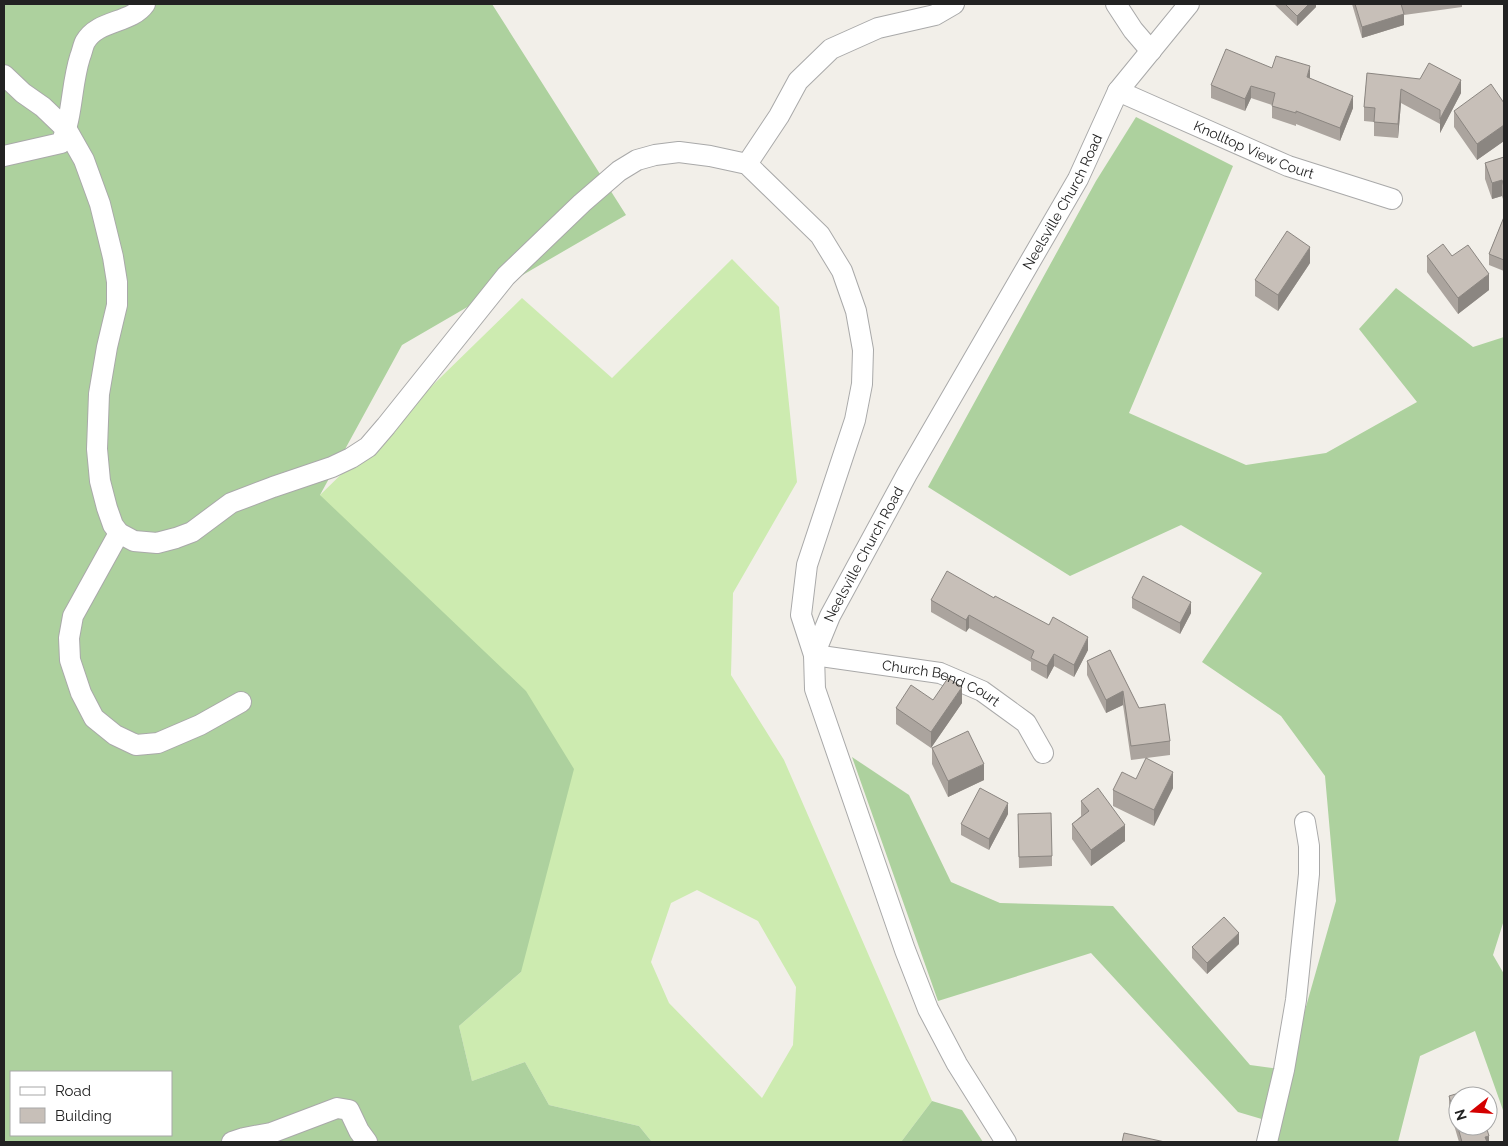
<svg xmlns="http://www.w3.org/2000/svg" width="1508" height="1146" font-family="Raleway,sans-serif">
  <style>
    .grass { fill: #cdebb0; fill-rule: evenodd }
    .forest { fill: #add19e; fill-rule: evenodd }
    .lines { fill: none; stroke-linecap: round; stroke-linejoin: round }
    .minor-casing { stroke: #a9a9a9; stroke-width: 22 }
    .minor { stroke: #fff; stroke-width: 20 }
    .wall { fill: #aba49e }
    .shaded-wall { fill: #8b8681 }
    .building { fill: #c7bfb8; stroke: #8b8681 }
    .labels { text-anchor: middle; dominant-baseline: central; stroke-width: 5; stroke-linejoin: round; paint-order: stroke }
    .street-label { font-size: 14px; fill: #222; stroke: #fff }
  </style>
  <rect width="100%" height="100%" fill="#f2efe9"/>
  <path class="grass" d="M 732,259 L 779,307 L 797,482 L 733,593 L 731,675 L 784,760 L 932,1101 L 901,1142 L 652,1142 L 639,1126 L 549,1105 L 525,1062 L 472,1081 L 459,1026 L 521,972 L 320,495 L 522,298 L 612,378 ZM 697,890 L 758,921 L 796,987 L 793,1045 L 762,1098 L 669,1003 L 651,962 L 671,903 Z"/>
  <path class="forest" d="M 4,4 L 492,4 L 626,215 L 402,345 L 320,495 L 526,691 L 574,769 L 521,972 L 459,1026 L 472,1081 L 525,1062 L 549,1105 L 639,1126 L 652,1142 L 4,1142 ZM 11,1072 L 171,1072 L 171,1135 L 11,1135 Z
    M 1136,117 L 1233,166 L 1129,413 L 1246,465 L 1326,453 L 1417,402 L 1359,329 L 1396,288 L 1473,347 L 1504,337 L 1504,920 L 1493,955 L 1504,974 L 1504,1113 L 1475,1031 L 1420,1056 L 1398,1142 L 1259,1142 L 1265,1120 L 1238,1112 L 1091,953 L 938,1001 L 852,757 L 909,795 L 951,882 L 1000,903 L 1113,906 L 1250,1065 L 1288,1070 L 1336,901 L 1325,776 L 1281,716 L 1202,662 L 1262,573 L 1181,525 L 1070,576 L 928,487 L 1096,181 Z
    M 932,1101 L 962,1110 L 983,1142 L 901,1142 Z"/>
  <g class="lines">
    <g class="minor-casing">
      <g id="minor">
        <path d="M 1116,4 L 1133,30 L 1151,51"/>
        <path id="s1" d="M 4,75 L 23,93 L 43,107 L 67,130 L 84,160 L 100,204 L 113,257 L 117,282 L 117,305 L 107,347 L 99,394 L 97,449 L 100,481 L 107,508 L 113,525 L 119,533 L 134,541 L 157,543 L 176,538 L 192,532 L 231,503 L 273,487 L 332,467 L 351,458 L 368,447 L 386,426 L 506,276 L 582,203 L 619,171 L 637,160 L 655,155 L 679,152 L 710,156 L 747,164 L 820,235 L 842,271 L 856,311 L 863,350 L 862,384 L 855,420 L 807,565 L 801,615 L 814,655 L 940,673 L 982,691 L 1026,723 L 1043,753"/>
        <path id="s2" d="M 1118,91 L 1288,166 L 1392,199"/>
        <path d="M 4,156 L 61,143 C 73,116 71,85 80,57 C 82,52 83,46 85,42 C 98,19 131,24 145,4"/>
        <path d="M 747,164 L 779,116 L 798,81 L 831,49 L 878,28 L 935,15 L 954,4"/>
        <path d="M 119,533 L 73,616 L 69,638 L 70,660 L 81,693 L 94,718 L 115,735 L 136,745 L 158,743 L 200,725 L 241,702"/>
        <path d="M 232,1142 L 244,1138 L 271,1133 L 337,1108 L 349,1110 L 359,1131 L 367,1142"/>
        <path id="s3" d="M 1006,1142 L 957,1064 L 928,1009 L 905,950 L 815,689 L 814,655 L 830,616 L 907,474 L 1078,179 L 1118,91 L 1189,4"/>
        <path d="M 1267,1142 L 1284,1070 L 1296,1000 L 1309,874 L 1309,846 L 1305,822"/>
      </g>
    </g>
    <use href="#minor" class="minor"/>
  </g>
  <path class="wall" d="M 1274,4 L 1316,4 L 1316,7 L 1297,26 Z
    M 1352,4 L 1462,4 L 1462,7 L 1404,15 L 1404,25 L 1362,38 Z
    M 1272,68 L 1310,78 L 1353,108 L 1340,141 L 1296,124 L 1296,126 L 1272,118 L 1272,105 L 1251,98 L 1245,111 L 1211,98 L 1211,85 Z
    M 1367,73 L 1461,93 L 1440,133 L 1440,124 L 1401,103 L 1398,138 L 1374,136 L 1374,122 L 1364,121 L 1364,107 Z
    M 1504,103 L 1504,141 L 1477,160 L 1454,127 L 1454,111 Z
    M 1504,157 L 1504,202 L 1502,196 L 1492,199 L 1485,179 L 1485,163 Z
    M 1504,217 L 1504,271 L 1489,265 L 1489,254 Z
    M 1427,256 L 1452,256 L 1489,290 L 1458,314 L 1427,272 Z
    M 1310,263 L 1278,311 L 1255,296 L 1255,280 Z
    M 994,598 L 1088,650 L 1074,677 L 1054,666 L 1047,679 L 1031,670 L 1031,662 L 969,628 L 966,632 L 931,612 L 931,600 Z
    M 1132,598 L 1191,613 L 1180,634 L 1132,608 Z
    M 1110,650 L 1139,708 L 1170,741 L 1170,755 L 1131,760 L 1123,705 L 1106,713 L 1087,675 L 1087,661 Z
    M 933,700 L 962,703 L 931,748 L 896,724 L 896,708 Z
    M 932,748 L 984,780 L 948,797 L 932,764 Z
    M 1136,779 L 1173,788 L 1154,826 L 1113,806 L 1113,790 Z
    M 1081,801 L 1125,841 L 1091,866 L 1072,839 L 1072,824 L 1081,816 Z
    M 1008,814 L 989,850 L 961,835 L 961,824 Z
    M 1018,824 L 1052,856 L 1052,866 L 1019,868 Z
    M 1239,944 L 1207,974 L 1192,958 L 1192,947 Z
    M 1449,1096 L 1489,1142 L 1459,1142 L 1449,1108 Z"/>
  <path class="shaded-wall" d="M 1309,4 L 1316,4 L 1316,7 L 1297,26 L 1297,16 Z
    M 1404,14 L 1404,25 L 1362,38 L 1362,27 Z
    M 1310,66 L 1310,79 L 1307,77 Z
    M 1461,80 L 1461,93 L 1440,133 L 1440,119 Z
    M 1251,86 L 1251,98 L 1245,111 L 1245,99 Z
    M 1401,89 L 1401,103 L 1398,138 L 1398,124 Z
    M 1353,96 L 1353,108 L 1340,141 L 1340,128 Z
    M 1504,125 L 1504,141 L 1477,160 L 1477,144 Z
    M 1502,180 L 1502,196 L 1492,199 L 1492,183 Z
    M 1310,247 L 1310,263 L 1278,311 L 1278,295 Z
    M 1489,274 L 1489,290 L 1458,314 L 1458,298 Z
    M 1191,602 L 1191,613 L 1180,634 L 1180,623 Z
    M 969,615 L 969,628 L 966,632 L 966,620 Z
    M 1088,637 L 1088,650 L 1074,677 L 1074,665 Z
    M 1054,654 L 1054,666 L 1047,679 L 1047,666 Z
    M 962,687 L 962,703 L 931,748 L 931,732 Z
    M 1123,691 L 1123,705 L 1106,713 L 1106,700 Z
    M 984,764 L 984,780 L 948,797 L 948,781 Z
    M 1173,772 L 1173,788 L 1154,826 L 1154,810 Z
    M 1008,803 L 1008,814 L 989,850 L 989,839 Z
    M 1125,825 L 1125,841 L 1091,866 L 1091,850 Z
    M 1239,933 L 1239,944 L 1207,974 L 1207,963 Z
    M 1489,1136 L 1489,1142 L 1485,1142 L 1485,1137 Z"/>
  <path class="building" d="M 1285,4 L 1309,4 L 1297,16 Z
    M 1355,4 L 1405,4 L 1401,4 L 1404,14 L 1362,27 Z
    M 1226,49 L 1272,68 L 1276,56 L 1310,66 L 1307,77 L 1353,96 L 1340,128 L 1296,111 L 1296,113 L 1272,106 L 1275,93 L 1251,86 L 1245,99 L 1211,85 Z
    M 1429,63 L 1461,80 L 1440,119 L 1440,110 L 1401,89 L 1398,124 L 1374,122 L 1375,108 L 1364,107 L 1367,73 L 1420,79 Z
    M 1491,84 L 1504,103 L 1504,125 L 1477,144 L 1454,111 Z
    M 1504,157 L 1504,187 L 1502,180 L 1492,183 L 1485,163 Z
    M 1504,217 L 1504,260 L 1489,254 Z
    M 1287,231 L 1310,247 L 1278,295 L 1255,280 Z
    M 1443,244 L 1452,256 L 1468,245 L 1489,274 L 1458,298 L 1427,256 Z
    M 947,571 L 994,598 L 995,596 L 1049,625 L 1053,617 L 1088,637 L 1074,665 L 1054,654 L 1047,666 L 1031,658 L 1034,651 L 969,615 L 966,620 L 931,600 Z
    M 1143,576 L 1191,602 L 1180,623 L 1132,598 Z
    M 1110,650 L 1139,708 L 1165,704 L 1170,741 L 1131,746 L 1123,691 L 1106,700 L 1087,661 Z
    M 948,678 L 962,687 L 931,732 L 896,708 L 911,685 L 933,700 Z
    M 968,731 L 984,764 L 948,781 L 932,748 Z
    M 1146,758 L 1173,772 L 1154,810 L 1113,790 L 1122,772 L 1136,779 Z
    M 980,788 L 1008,803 L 989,839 L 961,824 Z
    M 1098,788 L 1125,825 L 1091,850 L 1072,824 L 1089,811 L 1081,801 Z
    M 1051,813 L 1052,856 L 1019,857 L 1018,814 Z
    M 1224,917 L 1239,933 L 1207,963 L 1192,947 Z
    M 1476,1088 L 1478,1096 L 1458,1096 L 1458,1126 L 1486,1126 L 1489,1136 L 1485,1137 L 1487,1142 L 1462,1142 L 1449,1096 Z
    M 1124,1133 L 1165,1142 L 1122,1142 Z"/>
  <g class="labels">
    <g class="street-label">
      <text stroke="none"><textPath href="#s2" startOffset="148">Knolltop View Court</textPath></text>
      <text stroke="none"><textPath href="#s3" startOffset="1045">Neelsville Church Road</textPath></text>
      <text stroke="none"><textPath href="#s3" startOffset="640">Neelsville Church Road</textPath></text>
      <text stroke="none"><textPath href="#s1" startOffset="1956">Church Bend Court</textPath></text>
    </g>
  </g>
  <rect width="1508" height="1146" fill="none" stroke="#222222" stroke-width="10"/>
  <rect x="10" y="1071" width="162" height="65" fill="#ffffff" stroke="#a7a7a7"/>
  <rect x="20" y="1087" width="25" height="8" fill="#ffffff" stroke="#a7a7a7"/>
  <text x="55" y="1096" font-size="15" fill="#222222">Road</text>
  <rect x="20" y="1108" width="25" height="15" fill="#c7bfb8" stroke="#a7a7a7"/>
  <text x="55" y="1121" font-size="15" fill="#222222">Building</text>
  <g transform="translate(1473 1111) rotate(253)"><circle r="24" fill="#ffffff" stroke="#a7a7a7"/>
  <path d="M0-4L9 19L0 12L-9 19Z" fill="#d40000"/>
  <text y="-8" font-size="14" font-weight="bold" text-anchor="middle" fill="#222222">N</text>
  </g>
</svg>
